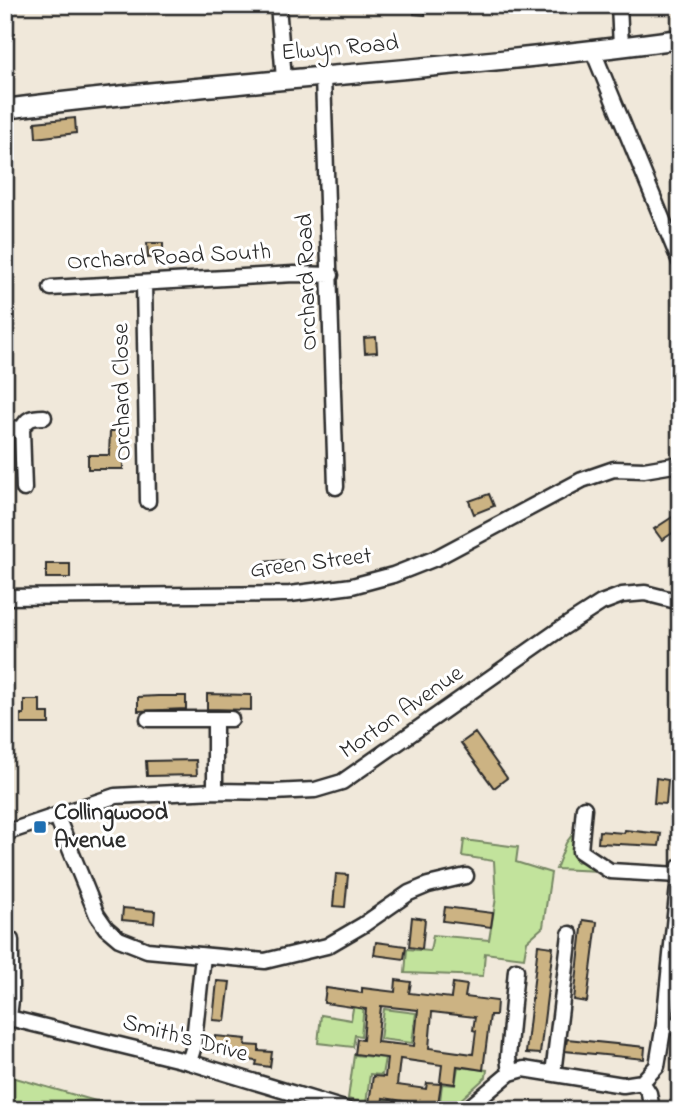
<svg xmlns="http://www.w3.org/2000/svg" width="685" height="1115" font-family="'Indie Flower',sans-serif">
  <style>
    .green { fill: #c2e39c; stroke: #768764; stroke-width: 2 }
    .building { fill: #ccb383; stroke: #2b2b2b; stroke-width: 2; fill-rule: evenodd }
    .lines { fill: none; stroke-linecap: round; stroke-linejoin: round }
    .minor-casing { stroke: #2b2b2b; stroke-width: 19 }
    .tertiary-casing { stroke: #2b2b2b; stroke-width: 23 }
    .minor { stroke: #fff; stroke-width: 14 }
    .tertiary { stroke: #fff; stroke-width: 18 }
    .poi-dot { fill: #1f6fb2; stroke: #fff; stroke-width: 2.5 }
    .labels { text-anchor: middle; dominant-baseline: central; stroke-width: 6; stroke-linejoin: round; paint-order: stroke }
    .street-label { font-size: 24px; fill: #2b2b2b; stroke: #fff }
    .poi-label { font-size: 24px; font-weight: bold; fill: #2b2b2b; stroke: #fff; text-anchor: start }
  </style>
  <rect width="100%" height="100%" fill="#f0e8da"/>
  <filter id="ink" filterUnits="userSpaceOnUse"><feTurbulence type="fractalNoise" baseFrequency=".0143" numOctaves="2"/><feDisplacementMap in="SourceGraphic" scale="14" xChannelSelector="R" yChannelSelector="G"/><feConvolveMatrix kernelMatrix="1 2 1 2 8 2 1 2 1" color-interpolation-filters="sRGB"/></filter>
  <g filter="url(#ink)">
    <path class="green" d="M 575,831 L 575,847 L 572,852 L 576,862 L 583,861 L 600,871 L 556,869 L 566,843 Z
      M 464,840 L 518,847 L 516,862 L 551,873 L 543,927 L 527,941 L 524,958 L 485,953 L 483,976 L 405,973 L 407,949 L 430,951 L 433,935 L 489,940 L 496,898 L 494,861 L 462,856 Z
      M 354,1003 L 364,1005 L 361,1036 L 355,1035 L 353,1047 L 318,1043 L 321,1015 L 351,1020 Z
      M 384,1009 L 416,1013 L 412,1043 L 380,1039 Z
      M 354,1055 L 385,1058 L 382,1075 L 370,1074 L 366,1104 L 348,1099 Z
      M 458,1067 L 487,1070 L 486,1077 L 449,1110 L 439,1110 L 442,1084 L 455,1085 Z
      M 5,1075 L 127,1110 L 5,1110 Z
      M 385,1100 L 419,1104 L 418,1110 L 383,1110 Z"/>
    <path class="building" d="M 414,5 L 425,5 L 425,15 L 414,14 Z
      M 75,118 L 76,133 L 36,138 L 35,122 Z
      M 147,243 L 163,243 L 163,257 L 148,258 Z
      M 376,337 L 377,352 L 365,353 L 364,338 Z
      M 110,431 L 123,431 L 123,469 L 88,469 L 88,455 L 109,455 Z
      M 489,494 L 494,506 L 474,514 L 469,501 Z
      M 680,512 L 680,528 L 662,540 L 654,529 Z
      M 285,560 L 286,574 L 264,575 L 263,562 Z
      M 46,564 L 70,564 L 70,578 L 46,578 Z
      M 207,694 L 251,695 L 251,710 L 207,709 Z
      M 158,696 L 186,696 L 186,709 L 138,711 L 138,697 Z
      M 24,700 L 40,700 L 40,713 L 49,713 L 49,724 L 21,724 L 21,714 L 24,714 Z
      M 475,733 L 507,778 L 494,788 L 461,743 Z
      M 196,760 L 197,775 L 147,776 L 146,761 Z
      M 656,778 L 668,780 L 666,804 L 654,803 Z
      M 625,830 L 661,834 L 659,846 L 598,843 L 599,831 L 624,833 Z
      M 336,874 L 348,875 L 345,907 L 333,906 Z
      M 445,907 L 493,913 L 491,927 L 443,921 Z
      M 123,908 L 155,911 L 154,923 L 122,920 Z
      M 412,917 L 425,919 L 422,949 L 409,947 Z
      M 583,920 L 597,922 L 587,1002 L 574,1000 Z
      M 376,942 L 406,946 L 404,959 L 374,955 Z
      M 538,945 L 553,947 L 540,1054 L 526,1053 Z
      M 396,980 L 411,982 L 409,993 L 451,998 L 453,983 L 467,985 L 465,997 L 497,1001 L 496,1015 L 490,1015 L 483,1070 L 457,1066 L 455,1084 L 440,1082 L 442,1065 L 400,1059 L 397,1085 L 426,1089 L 427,1083 L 441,1084 L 437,1110 L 423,1110 L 424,1104 L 383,1098 L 382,1105 L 369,1103 L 373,1076 L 385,1077 L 387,1058 L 355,1054 L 357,1039 L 363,1040 L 366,1009 L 324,1003 L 326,988 L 362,993 L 362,988 L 395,992 ZM 381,1006 L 418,1010 L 414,1046 L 377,1042 ZM 432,1012 L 475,1017 L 473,1030 L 476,1031 L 473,1054 L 429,1048 Z
      M 217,981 L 230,982 L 225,1021 L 213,1020 Z
      M 215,1036 L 246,1039 L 245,1045 L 259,1046 L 259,1051 L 272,1052 L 270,1067 L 256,1065 L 257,1061 L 242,1059 L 242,1055 L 214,1052 Z
      M 567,1039 L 645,1047 L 644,1059 L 565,1051 Z"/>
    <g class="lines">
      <g class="minor-casing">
        <path id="minor" d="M 278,5 L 284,79
          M 619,5 L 621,47
          M 593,51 L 680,262
          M 323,76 L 336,487
          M 144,283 L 148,501
          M 51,288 L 294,274 L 331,275
          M 5,428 L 22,429
          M 24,489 L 22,429 C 27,418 32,417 44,417
          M 5,597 L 290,594 L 352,586 L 393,575 L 436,558 L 582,480 L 614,469 L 644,470 L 680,464
          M 148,719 L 231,719
          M 215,719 L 215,791
          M 584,808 L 580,851 L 610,871 L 679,875
          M 57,817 L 97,915 L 106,928 L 119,939 L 147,950 L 265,961 L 327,946 L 363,925 L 409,893 L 428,885 L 466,876
          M 5,833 L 115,796 L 215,791 L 273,792 L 315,790 L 342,782 L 556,632 L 601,603 L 622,595 L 645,593 L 680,602
          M 5,1017 L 189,1062 L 348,1110
          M 9,1017 L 11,1000 L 11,940
          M 664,1024 L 680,1027
          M 189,1062 L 193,1049 L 203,956
          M 510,1073 L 508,1057 L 516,970
          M 553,1074 L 570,934
          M 466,1110 L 510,1073 L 524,1069 L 623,1085 L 642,1082
          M 652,1110 L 649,1093 L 642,1082 L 657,1066 L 664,1024 L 680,866"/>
      </g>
      <g class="tertiary-casing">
        <path id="tertiary" d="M 5,109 C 230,80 456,70 680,39"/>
      </g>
      <use href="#minor" class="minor"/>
      <use href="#tertiary" class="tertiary"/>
    </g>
  </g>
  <rect class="poi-dot" x="33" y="820" width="14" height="14" rx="3.5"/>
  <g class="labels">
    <g class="street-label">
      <text transform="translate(340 49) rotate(-5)">Elwyn Road</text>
      <text transform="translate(169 258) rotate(-3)">Orchard Road South</text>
      <text transform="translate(308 282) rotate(-92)">Orchard Road</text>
      <text transform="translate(123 392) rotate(-91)">Orchard Close</text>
      <text transform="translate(311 564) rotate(-7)">Green Street</text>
      <text transform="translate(402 713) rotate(-35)">Morton Avenue</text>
      <text transform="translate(185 1039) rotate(15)">Smith's Drive</text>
    </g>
    <g class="poi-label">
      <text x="54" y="813">Collingwood<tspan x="54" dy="28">Avenue</tspan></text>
    </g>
  </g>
  <rect width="685" height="1115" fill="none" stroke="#fff" stroke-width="28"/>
  <rect x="14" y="14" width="657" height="1087" fill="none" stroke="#2b2b2b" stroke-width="2.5" filter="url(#ink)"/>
</svg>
